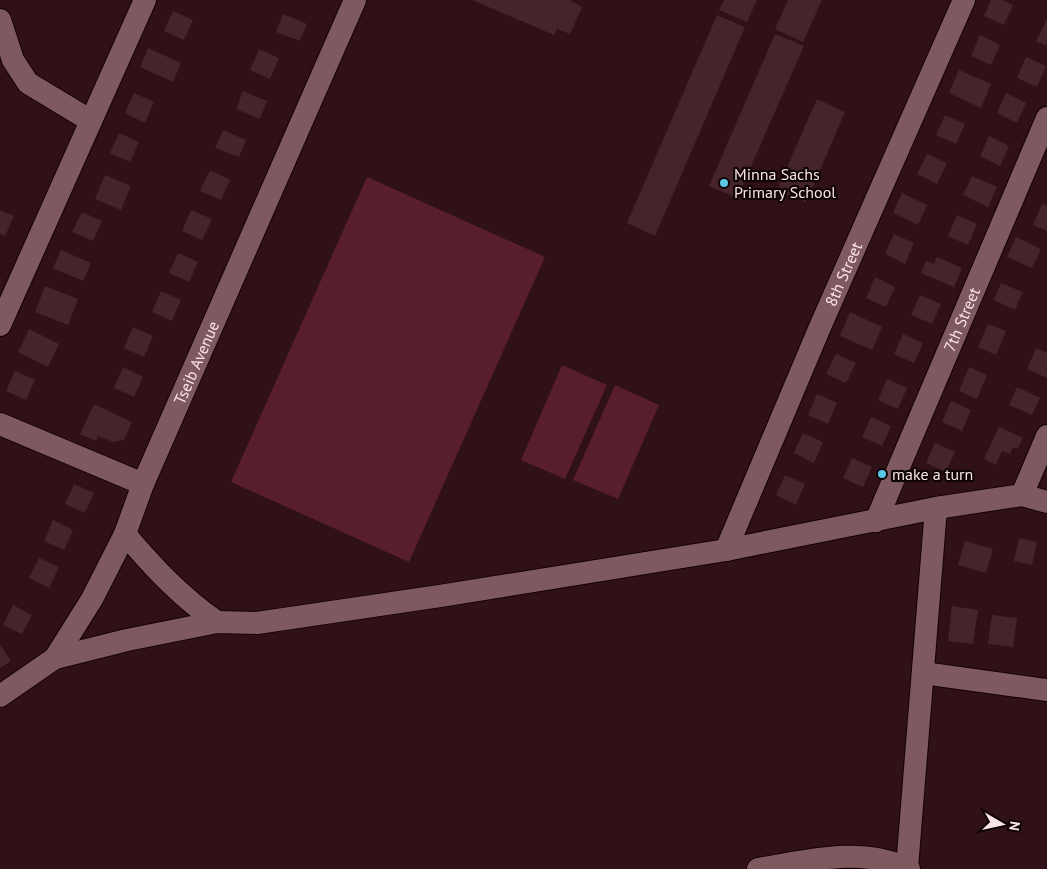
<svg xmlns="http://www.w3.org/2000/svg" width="1047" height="869" font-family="'PT Sans',sans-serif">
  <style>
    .green { fill: #591e2c }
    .building { fill: #45252b }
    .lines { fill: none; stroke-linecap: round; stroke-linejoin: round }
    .minor-casing { stroke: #150004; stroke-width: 24 }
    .minor { stroke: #7e595f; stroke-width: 22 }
    .poi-dot { fill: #5bc8e6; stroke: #0f0405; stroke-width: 2 }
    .labels { text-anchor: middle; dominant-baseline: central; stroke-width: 4.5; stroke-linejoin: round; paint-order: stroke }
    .poi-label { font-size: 16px; fill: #fbe4e7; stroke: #0f0405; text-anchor: start }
    .street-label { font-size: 16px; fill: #fbe4e7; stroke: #0f0405 }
  </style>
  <rect width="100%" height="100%" fill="#2f1117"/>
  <path class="green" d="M 367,177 L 545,257 L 409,562 L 231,482 Z
    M 562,365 L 607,385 L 565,479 L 521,460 Z
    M 615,385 L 659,405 L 618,499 L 573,480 Z"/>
  <path class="building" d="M 472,0 L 570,0 L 582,7 L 570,34 L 557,29 L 554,35 Z
    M 724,0 L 757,0 L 747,22 L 719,10 Z
    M 788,0 L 822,0 L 803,42 L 775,29 Z
    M 991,0 L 1003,0 L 1013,5 L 1004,25 L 984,16 Z
    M 173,11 L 193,20 L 184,40 L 164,31 Z
    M 283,14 L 307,24 L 300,41 L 276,32 Z
    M 717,15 L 745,27 L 655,236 L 627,223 Z
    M 1047,19 L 1047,46 L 1036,41 Z
    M 775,34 L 804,46 L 737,198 L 709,186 Z
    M 980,35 L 1000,45 L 991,65 L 971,56 Z
    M 148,48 L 181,63 L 173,82 L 140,67 Z
    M 259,49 L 279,58 L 270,79 L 250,70 Z
    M 1026,57 L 1046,66 L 1037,87 L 1017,78 Z
    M 959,70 L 991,84 L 981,108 L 949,93 Z
    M 243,91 L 267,101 L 260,119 L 236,109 Z
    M 134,93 L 154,102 L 145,123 L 125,113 Z
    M 1006,93 L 1026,103 L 1017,123 L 997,113 Z
    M 817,99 L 845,112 L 806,202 L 777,190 Z
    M 945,115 L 965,124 L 956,144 L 936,135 Z
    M 223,130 L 246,140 L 239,157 L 215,148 Z
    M 119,133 L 139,142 L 130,162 L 110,153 Z
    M 989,136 L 1009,146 L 1000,166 L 980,156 Z
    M 927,154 L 947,163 L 937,184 L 917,174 Z
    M 210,170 L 230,180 L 221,200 L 200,191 Z
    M 105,175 L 131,186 L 121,210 L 95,199 Z
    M 972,176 L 997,187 L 988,207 L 963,195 Z
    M 902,193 L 927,205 L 918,225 L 893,213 Z
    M 1042,204 L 1047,206 L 1047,231 L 1033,225 Z
    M 0,210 L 14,216 L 5,236 L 0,234 Z
    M 191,210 L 212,219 L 202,240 L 182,231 Z
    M 82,212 L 102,221 L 93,241 L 72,232 Z
    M 957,215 L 977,224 L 968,245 L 948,236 Z
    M 894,234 L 914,243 L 905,264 L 885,254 Z
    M 1016,237 L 1041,249 L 1032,268 L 1007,257 Z
    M 61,250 L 91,263 L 83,281 L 53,268 Z
    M 178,253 L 198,262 L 189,282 L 169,273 Z
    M 937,257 L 962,268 L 954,287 L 921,273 L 926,261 L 934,264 Z
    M 875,277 L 895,287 L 886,307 L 866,298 Z
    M 1001,283 L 1023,292 L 1015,310 L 994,300 Z
    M 45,286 L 78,299 L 68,325 L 35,312 Z
    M 161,291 L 181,300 L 172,321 L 152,312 Z
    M 920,295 L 941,304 L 932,324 L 911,315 Z
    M 850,312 L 882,327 L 872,350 L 840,336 Z
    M 988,324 L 1006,331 L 996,355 L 978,347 Z
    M 133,327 L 153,336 L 144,357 L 124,348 Z
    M 29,329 L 59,344 L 48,367 L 18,352 Z
    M 903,334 L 923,343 L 914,363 L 894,354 Z
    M 1036,348 L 1047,353 L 1047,378 L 1027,369 Z
    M 836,354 L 856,363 L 846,383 L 826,374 Z
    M 123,367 L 143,377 L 134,397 L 114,388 Z
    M 969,367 L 987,375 L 977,399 L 959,391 Z
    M 15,371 L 35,380 L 26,400 L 6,391 Z
    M 887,379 L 907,388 L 898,409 L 878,400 Z
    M 1017,387 L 1040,398 L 1032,415 L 1009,405 Z
    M 817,394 L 837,403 L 828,424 L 808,415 Z
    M 951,401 L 971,410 L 962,431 L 942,422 Z
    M 94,404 L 132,422 L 124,440 L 113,442 L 98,436 L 96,441 L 80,434 Z
    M 871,417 L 891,426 L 882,446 L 862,437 Z
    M 999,427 L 1023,438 L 1018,449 L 1013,447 L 1010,454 L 1002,451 L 996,465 L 984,459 Z
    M 803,433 L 823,442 L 814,463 L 794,453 Z
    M 935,443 L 955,452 L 946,472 L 926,463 Z
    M 852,458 L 872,467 L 863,487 L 843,478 Z
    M 785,475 L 805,484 L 796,505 L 776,495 Z
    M 74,484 L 94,493 L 85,513 L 65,504 Z
    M 53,520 L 73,530 L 64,550 L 44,541 Z
    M 1019,538 L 1037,542 L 1032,565 L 1014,561 Z
    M 965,541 L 993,549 L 986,573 L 958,565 Z
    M 39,558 L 59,567 L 49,588 L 29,578 Z
    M 13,605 L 32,615 L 22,634 L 3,625 Z
    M 952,606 L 978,610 L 973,644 L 948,641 Z
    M 992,615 L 1017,618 L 1013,647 L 988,644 Z
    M 0,644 L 11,661 L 0,668 Z"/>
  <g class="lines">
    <g class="minor-casing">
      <g id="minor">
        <path d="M 0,20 L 13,60 L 28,83 L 91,121"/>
        <path d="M 0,325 L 145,0"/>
        <path d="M 0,424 L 143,484"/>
        <path d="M 1022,495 L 1047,436"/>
        <path id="s1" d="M 876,521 L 1047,118"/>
        <path d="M 125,534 C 153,567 181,597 217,622"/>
        <path id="s2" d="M 726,550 L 820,327 L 964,0"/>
        <path d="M 55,658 L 127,640 L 217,622 L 257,623 L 440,596 L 726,550 L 936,508 L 1022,495 L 1047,502"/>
        <path d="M 923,673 L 1047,690"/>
        <path id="s3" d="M 0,696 L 55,658 L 92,599 L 125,534 L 143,484 L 355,0"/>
        <path d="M 907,868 L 936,508"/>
        <path d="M 758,869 C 808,861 860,846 909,869"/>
      </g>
    </g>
    <use href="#minor" class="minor"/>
  </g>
  <g class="poi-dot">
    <circle cx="724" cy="183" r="5"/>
    <circle cx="882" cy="474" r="5"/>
  </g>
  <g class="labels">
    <g class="poi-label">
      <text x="734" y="174">Minna Sachs<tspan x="734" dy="18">Primary School</tspan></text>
      <text x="892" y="474">make a turn</text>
    </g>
    <g class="street-label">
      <text stroke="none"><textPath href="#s2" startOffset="300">8th Street</textPath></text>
      <text stroke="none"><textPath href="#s1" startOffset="219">7th Street</textPath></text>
      <text stroke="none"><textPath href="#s3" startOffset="395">Tseib Avenue</textPath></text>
    </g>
  </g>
  <g transform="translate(1002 824) rotate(99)" stroke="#0f0405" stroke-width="4" paint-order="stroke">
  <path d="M0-4L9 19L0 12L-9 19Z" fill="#fbe4e7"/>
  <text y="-8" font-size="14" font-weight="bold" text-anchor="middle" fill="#fbe4e7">N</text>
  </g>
</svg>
